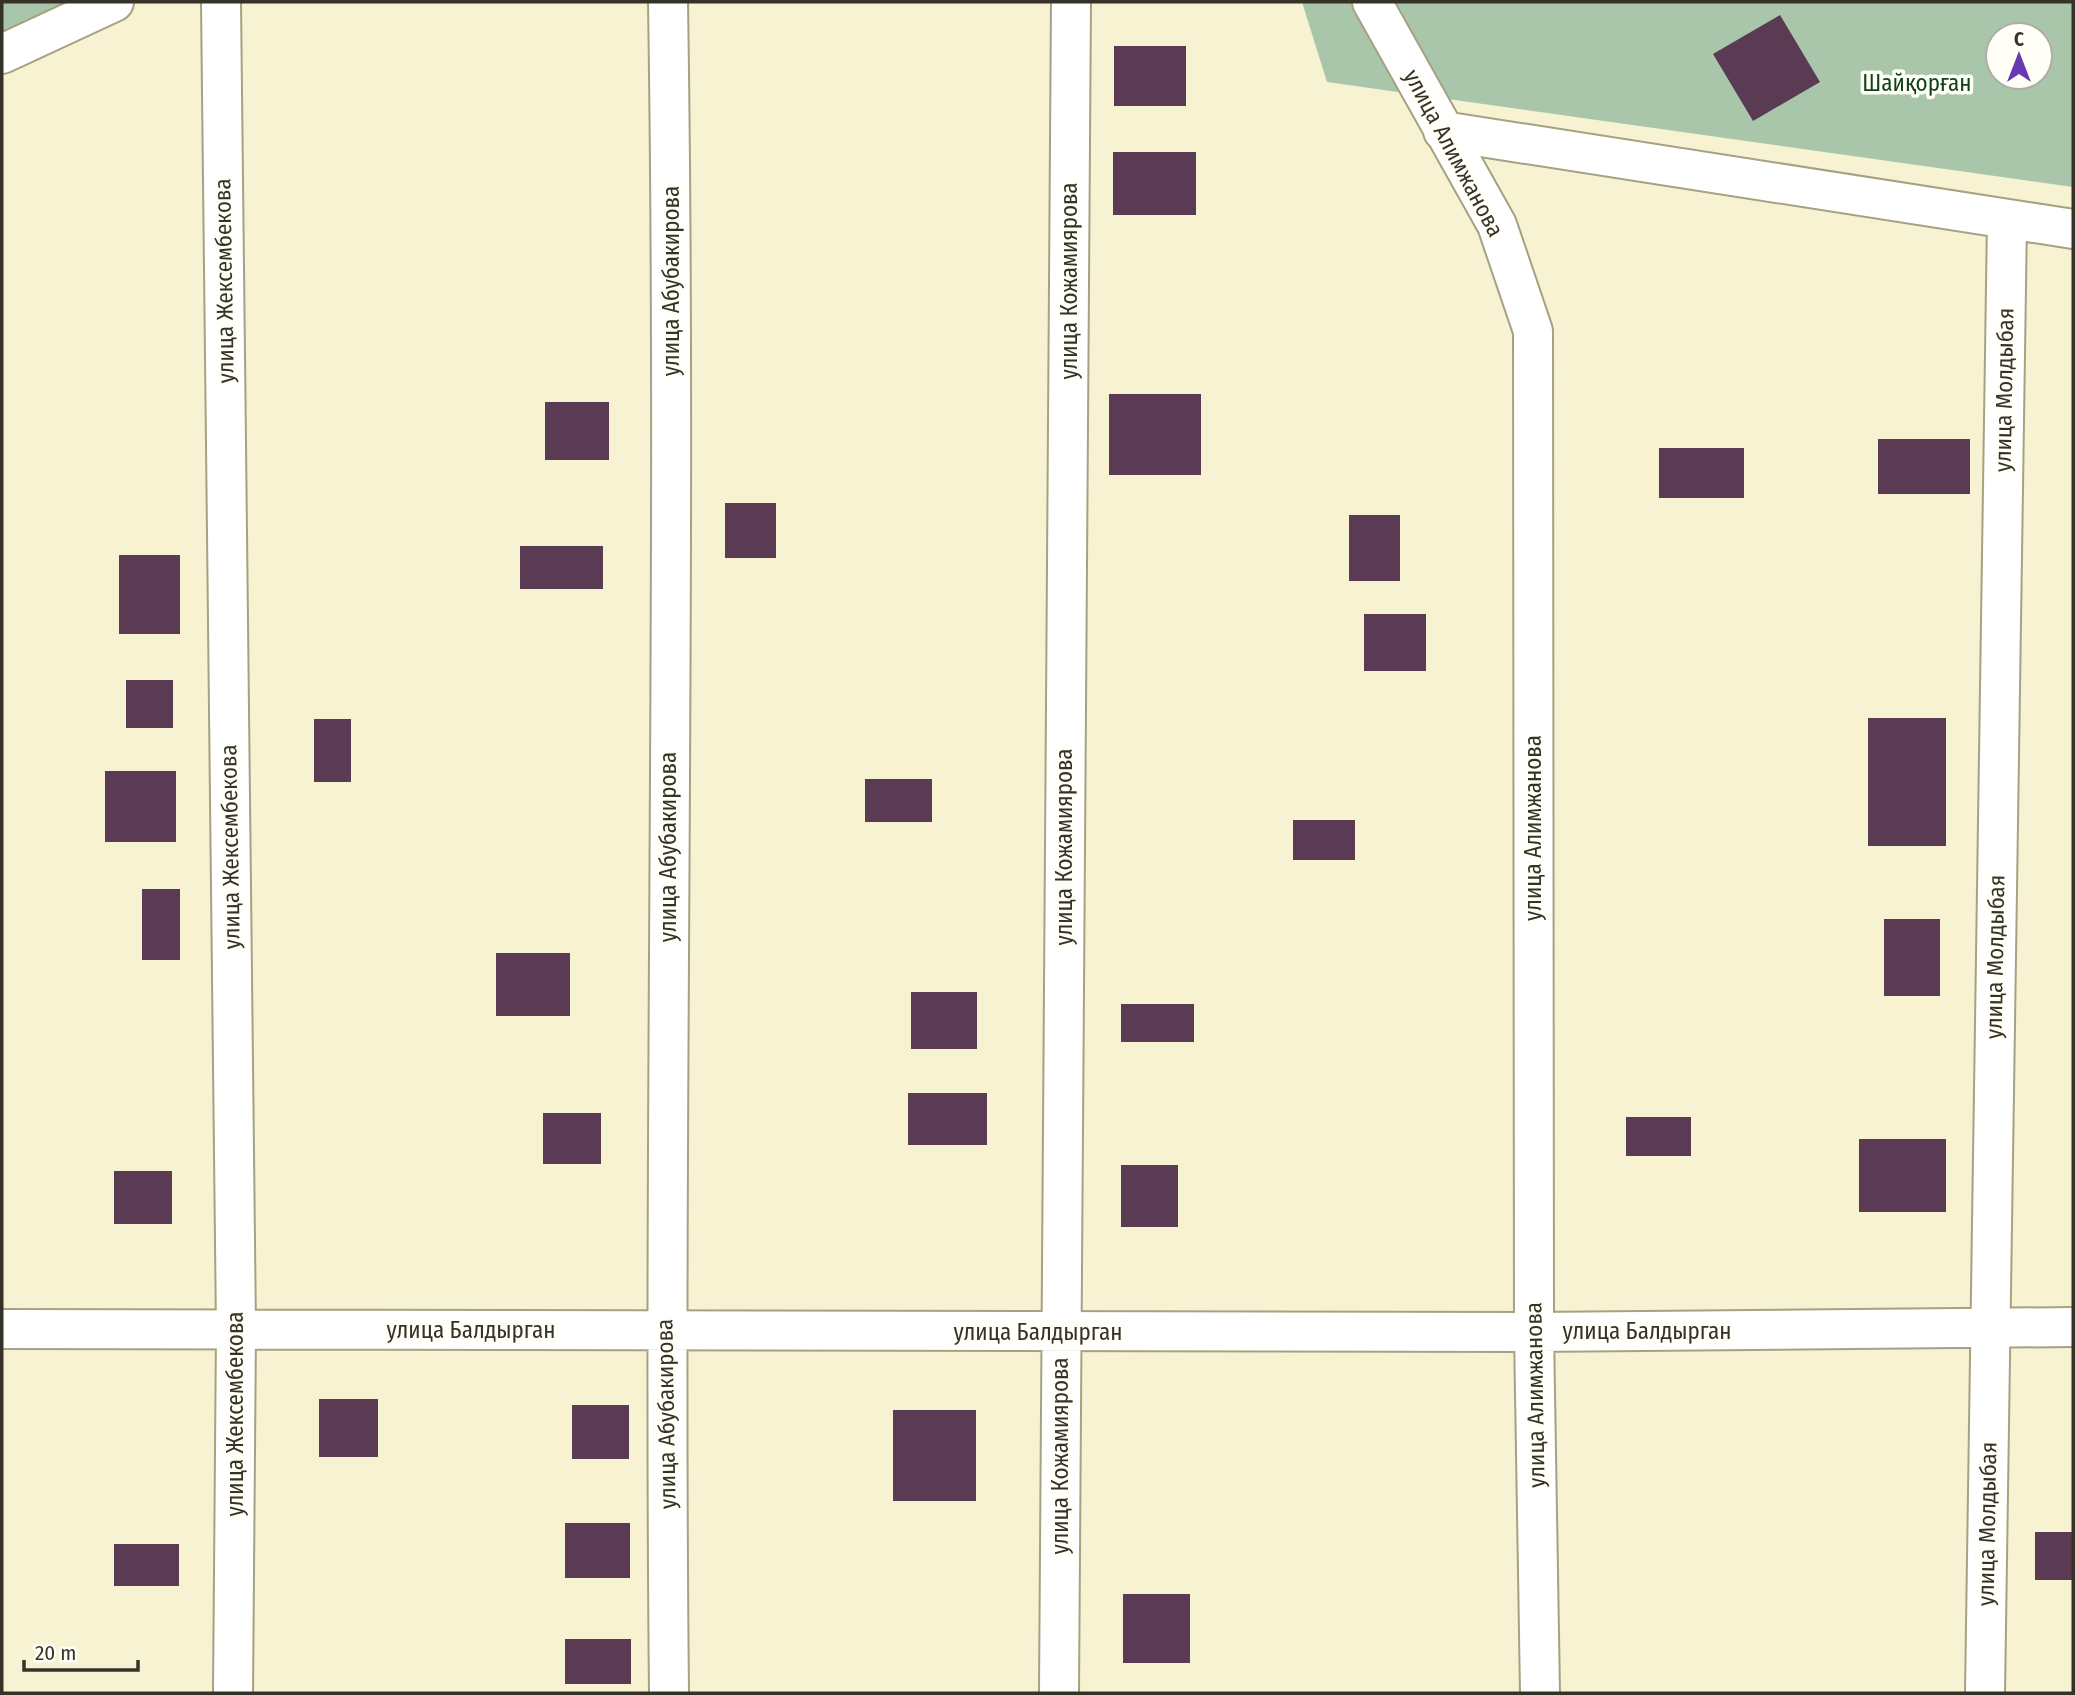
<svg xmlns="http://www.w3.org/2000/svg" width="2075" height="1695" font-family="'Fira Sans Condensed',sans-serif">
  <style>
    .green { fill: #a9c6ab; fill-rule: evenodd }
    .building { fill: #5a3b53 }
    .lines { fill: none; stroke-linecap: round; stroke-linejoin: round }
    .minor-casing { stroke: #a6a182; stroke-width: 42 }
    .minor { stroke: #fff; stroke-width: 38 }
    .labels { text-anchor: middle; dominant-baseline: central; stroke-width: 7; stroke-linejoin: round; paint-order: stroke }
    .park-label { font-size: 23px; fill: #0f4319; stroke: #fffef7 }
    .street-label { font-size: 23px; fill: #353327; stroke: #fffef7 }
  </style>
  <rect width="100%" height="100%" fill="#f7f2d1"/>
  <path class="green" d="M 2,2 L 132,2 L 2,65 Z
    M 1302,2 L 2073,2 L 2073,187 L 1327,82 ZM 1998,35 L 2040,35 L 2040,77 L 1998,77 Z"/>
  <path class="building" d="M 1780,15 L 1820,82 L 1753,121 L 1713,54 Z
    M 1114,46 L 1186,46 L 1186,106 L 1114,106 Z
    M 1113,152 L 1196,152 L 1196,215 L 1113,215 Z
    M 1109,394 L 1201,394 L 1201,475 L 1109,475 Z
    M 545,402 L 609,402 L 609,460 L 545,460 Z
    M 1878,439 L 1970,439 L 1970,494 L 1878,494 Z
    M 1659,448 L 1744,448 L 1744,498 L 1659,498 Z
    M 725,503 L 776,503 L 776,558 L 725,558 Z
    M 1349,515 L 1400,515 L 1400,581 L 1349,581 Z
    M 520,546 L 603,546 L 603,589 L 520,589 Z
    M 119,555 L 180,555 L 180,634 L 119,634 Z
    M 1364,614 L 1426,614 L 1426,671 L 1364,671 Z
    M 126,680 L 173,680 L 173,728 L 126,728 Z
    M 1868,718 L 1946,718 L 1946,846 L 1868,846 Z
    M 314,719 L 351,719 L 351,782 L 314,782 Z
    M 105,771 L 176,771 L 176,842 L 105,842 Z
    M 865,779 L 932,779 L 932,822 L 865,822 Z
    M 1293,820 L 1355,820 L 1355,860 L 1293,860 Z
    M 142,889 L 180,889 L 180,960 L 142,960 Z
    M 1884,919 L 1940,919 L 1940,996 L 1884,996 Z
    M 496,953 L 570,953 L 570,1016 L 496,1016 Z
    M 911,992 L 977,992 L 977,1049 L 911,1049 Z
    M 1121,1004 L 1194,1004 L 1194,1042 L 1121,1042 Z
    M 908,1093 L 987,1093 L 987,1145 L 908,1145 Z
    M 543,1113 L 601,1113 L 601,1164 L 543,1164 Z
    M 1626,1117 L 1691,1117 L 1691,1156 L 1626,1156 Z
    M 1859,1139 L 1946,1139 L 1946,1212 L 1859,1212 Z
    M 1121,1165 L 1178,1165 L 1178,1227 L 1121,1227 Z
    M 114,1171 L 172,1171 L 172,1224 L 114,1224 Z
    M 319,1399 L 378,1399 L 378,1457 L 319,1457 Z
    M 572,1405 L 629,1405 L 629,1459 L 572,1459 Z
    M 893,1410 L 976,1410 L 976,1501 L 893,1501 Z
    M 565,1523 L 630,1523 L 630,1578 L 565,1578 Z
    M 2035,1532 L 2073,1532 L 2073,1580 L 2035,1580 Z
    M 114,1544 L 179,1544 L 179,1586 L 114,1586 Z
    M 1123,1594 L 1190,1594 L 1190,1663 L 1123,1663 Z
    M 565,1639 L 631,1639 L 631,1684 L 565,1684 Z"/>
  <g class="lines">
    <g class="minor-casing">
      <path id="minor" d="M 221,2 L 236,1330 L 233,1693
        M 668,2 C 677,566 663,1129 669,1693
        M 1372,2 L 1497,225 L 1533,331 L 1534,1332 L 1540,1693
        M 2,54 L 114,2
        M 1443,131 L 2073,229
        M 2,1329 L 1534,1332 L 2073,1327
        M 1059,1693 L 1071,2
        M 1985,1693 L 2007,220"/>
    </g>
    <use href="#minor" class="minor"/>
  </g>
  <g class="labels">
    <g class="park-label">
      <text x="1917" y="83">Шайқорған</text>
    </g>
    <g class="street-label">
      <text transform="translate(1454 153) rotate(62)">улица Алимжанова</text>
      <text transform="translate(224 281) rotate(-91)">улица Жексембекова</text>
      <text transform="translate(671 281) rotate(-90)">улица Абубакирова</text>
      <text transform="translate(1069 281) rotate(-90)">улица Кожамиярова</text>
      <text transform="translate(2004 390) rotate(-89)">улица Молдыбая</text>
      <text transform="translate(1533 828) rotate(-90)">улица Алимжанова</text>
      <text transform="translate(230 847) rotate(-91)">улица Жексембекова</text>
      <text transform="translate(668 847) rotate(-90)">улица Абубакирова</text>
      <text transform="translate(1064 847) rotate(-90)">улица Кожамиярова</text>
      <text transform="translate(1995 957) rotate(-89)">улица Молдыбая</text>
      <text x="471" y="1330">улица Балдырган</text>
      <text x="1647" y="1331">улица Балдырган</text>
      <text x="1038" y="1332">улица Балдырган</text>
      <text transform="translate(1535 1395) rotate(-91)">улица Алимжанова</text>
      <text transform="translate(235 1414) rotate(-90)">улица Жексембекова</text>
      <text transform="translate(666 1414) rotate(-91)">улица Абубакирова</text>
      <text transform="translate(1060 1456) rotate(-90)">улица Кожамиярова</text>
      <text transform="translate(1987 1524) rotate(-89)">улица Молдыбая</text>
    </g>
  </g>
  <rect width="2075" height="1695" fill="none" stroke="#353327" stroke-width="7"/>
  <g transform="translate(2019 56)"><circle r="33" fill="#fffef7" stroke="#aeada4" stroke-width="2"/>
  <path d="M0-5L12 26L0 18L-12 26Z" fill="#683ab2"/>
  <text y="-10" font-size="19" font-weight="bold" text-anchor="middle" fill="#353327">С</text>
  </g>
  <path d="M24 1660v10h114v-10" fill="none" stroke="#353327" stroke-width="3.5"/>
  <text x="35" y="1660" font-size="21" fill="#353327" stroke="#fffef7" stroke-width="5" paint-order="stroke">20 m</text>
</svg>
